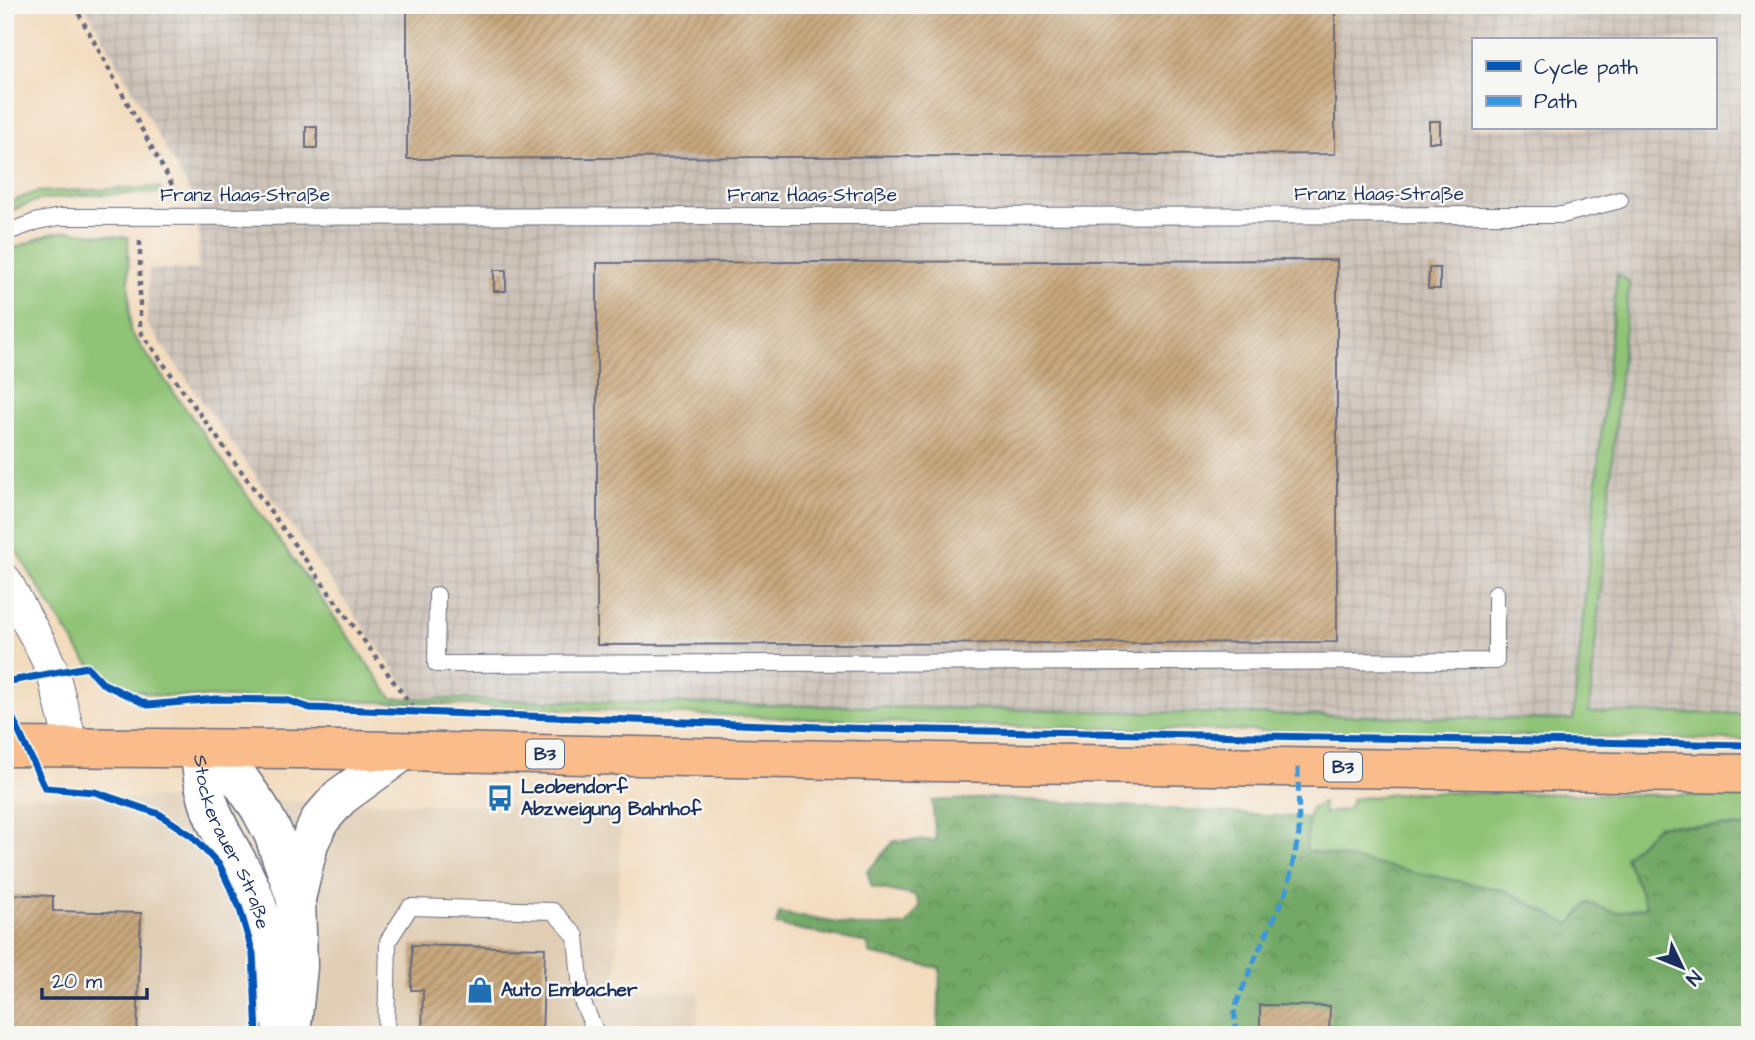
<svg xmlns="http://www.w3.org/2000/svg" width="1755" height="1040" font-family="'Architects Daughter',sans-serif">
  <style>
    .built { fill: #e0cdb4 }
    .industrial { fill: url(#industrial-grid); fill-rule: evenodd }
    .green { fill: #8fc374; stroke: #557969; stroke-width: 2 }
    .forest { fill: url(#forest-crowns); stroke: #476c62; stroke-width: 2 }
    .building { fill: url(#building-hatch) }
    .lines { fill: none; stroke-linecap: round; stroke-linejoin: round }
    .service-casing { stroke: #676b7f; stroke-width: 18 }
    .minor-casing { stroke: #676b7f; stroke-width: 34 }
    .tertiary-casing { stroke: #676b7f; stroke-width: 41 }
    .primary-casing { stroke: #676b7f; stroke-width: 41 }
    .path { stroke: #676b7f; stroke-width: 4.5; stroke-dasharray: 5 5; stroke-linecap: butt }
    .service { stroke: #fff; stroke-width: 16 }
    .minor { stroke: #fff; stroke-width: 32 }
    .tertiary { stroke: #fff; stroke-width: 38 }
    .primary { stroke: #f9bc8a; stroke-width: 38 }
    .quiet { stroke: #3a97de; stroke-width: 5; stroke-dasharray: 10 5; stroke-linecap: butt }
    .cycleway-casing { stroke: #f6f6f2; stroke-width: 11 }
    .cycleway { stroke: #0057b8; stroke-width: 7 }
    .labels { text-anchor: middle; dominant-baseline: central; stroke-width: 5; stroke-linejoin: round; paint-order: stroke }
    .shield { fill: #f6f6f2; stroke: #5d6b8a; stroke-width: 2 }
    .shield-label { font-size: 18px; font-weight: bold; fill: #1b2f5e }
    .street-label { font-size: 19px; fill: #1b2f5e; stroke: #f6f6f2 }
    .poi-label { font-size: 19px; font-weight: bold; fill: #1b2f5e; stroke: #f6f6f2; text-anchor: start }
  </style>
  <defs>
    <pattern id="industrial-grid" width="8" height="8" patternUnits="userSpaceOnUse" patternTransform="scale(1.75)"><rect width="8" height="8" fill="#ccc2b8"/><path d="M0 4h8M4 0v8" fill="none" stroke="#afa7a1"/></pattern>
    <pattern id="forest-crowns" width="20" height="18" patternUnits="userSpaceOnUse" patternTransform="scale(1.75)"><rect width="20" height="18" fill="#73a966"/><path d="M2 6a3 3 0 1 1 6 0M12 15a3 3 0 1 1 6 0" fill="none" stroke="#5e8a57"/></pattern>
    <pattern id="building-hatch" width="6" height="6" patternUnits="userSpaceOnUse" patternTransform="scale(1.75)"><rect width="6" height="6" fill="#c8a77b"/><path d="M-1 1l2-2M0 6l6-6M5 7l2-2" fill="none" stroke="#a28868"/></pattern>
  </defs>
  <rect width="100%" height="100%" fill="#f6f6f2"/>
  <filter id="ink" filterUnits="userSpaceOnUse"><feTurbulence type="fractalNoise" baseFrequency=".0143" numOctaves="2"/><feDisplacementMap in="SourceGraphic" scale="14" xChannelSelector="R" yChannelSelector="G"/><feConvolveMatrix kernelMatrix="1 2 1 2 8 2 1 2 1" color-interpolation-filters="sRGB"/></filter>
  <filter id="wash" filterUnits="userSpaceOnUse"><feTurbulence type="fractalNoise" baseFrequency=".00686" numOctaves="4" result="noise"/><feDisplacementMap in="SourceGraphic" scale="28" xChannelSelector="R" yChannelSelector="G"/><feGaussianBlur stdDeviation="1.57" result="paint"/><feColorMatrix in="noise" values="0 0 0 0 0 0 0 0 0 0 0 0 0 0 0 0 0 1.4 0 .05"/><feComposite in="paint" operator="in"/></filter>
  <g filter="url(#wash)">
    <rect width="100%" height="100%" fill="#f3dbbd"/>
    <path class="built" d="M 5,795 L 621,808 L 616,989 L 699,992 L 697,1035 L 5,1035 Z"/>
    <path class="industrial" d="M 85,5 L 1750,5 L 1750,714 L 1589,712 L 1573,720 L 415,699 L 147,324 L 149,269 L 198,269 L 199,208 ZM 1473,40 L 1715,40 L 1715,128 L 1473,128 Z"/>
    <path class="green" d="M 160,187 L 162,193 L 83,195 L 38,200 L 5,213 L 5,204 L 36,192 Z
      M 67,231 L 128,238 L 130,331 L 392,698 L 1573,720 L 1617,274 L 1629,282 L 1589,712 L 1750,714 L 1750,740 L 988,726 L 414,703 L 159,696 L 131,689 L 98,674 L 81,654 L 5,533 L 5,252 L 50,234 Z
      M 1413,792 L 1750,796 L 1750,827 L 1659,825 L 1648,907 L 1615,913 L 1589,903 L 1570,925 L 1507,891 L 1305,850 L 1310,810 L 1323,803 L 1324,814 L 1349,809 L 1352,799 Z"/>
    <path class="forest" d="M 993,798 L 1309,818 L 1306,850 L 1507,891 L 1570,925 L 1588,903 L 1615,913 L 1647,907 L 1625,857 L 1659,825 L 1750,827 L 1750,1035 L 938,1035 L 940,968 L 871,955 L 867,943 L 776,925 L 779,913 L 856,926 L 906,926 L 920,907 L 916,896 L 872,887 L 867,872 L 894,841 L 936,840 L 932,801 Z"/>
    <g id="blocks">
      <path class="building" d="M 407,5 L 1335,5 L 1335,154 L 407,159 Z
        M 1429,121 L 1440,121 L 1440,142 L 1429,142 Z
        M 306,127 L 317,127 L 317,148 L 306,148 Z
        M 1337,260 L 1337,642 L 597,645 L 597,263 Z
        M 1429,268 L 1440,268 L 1440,289 L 1428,289 Z
        M 494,270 L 506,270 L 506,291 L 494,291 Z
        M 5,894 L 53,896 L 53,911 L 141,913 L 137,1035 L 5,1035 Z
        M 412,945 L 545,948 L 542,1035 L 422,1035 L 423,990 L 411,990 Z
        M 1260,1005 L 1330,1006 L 1329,1035 L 1260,1035 Z"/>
    </g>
  </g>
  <g filter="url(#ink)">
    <use href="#blocks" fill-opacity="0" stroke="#676b7f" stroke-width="2"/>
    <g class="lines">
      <g class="service-casing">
        <path id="service" d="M 5,233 L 38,221 L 60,217 L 1562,215 L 1620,200
          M 437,595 L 436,664 L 1496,661 L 1496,593
          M 386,1035 L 388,941 L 410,907 L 553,911 L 576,936 L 582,1001 L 597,1035"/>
      </g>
      <g class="minor-casing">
        <path id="minor" d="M 5,580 L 40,644 L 53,673 L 72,747"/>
      </g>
      <g class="tertiary-casing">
        <g id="tertiary">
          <path id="s1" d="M 199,748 C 202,772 204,794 214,817 C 225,843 242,867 253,894 C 269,935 270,982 282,1025"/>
          <path d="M 199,748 L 236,774 L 259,807 L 273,833 L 296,899"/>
          <path d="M 291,1035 L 298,967 L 296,899 L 309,843 L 320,820 L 340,797 L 402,752"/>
        </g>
      </g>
      <g class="primary-casing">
        <path id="primary" d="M 5,747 L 295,749 L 935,762 L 1750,774"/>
      </g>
      <path class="path" d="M 74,5 L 176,192
        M 140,241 L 140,326 L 142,334 L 415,711"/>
      <use href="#service" class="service"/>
      <use href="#minor" class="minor"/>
      <use href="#tertiary" class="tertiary"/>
      <use href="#primary" class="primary"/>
      <path class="quiet" d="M 1237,1035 L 1234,1010 L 1257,954 L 1287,890 L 1299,834 L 1298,767"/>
      <g class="cycleway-casing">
        <path id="cycleway" d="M 5,682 L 87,667 L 102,683 L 148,705 L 216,699 L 286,700 L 310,708 L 873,729 L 1750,745
          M 5,702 L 45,788 L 95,792 L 159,814 L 192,836 L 220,866 L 239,906 L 253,954 L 257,1035"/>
      </g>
      <use href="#cycleway" class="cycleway"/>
    </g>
  </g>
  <defs>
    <g id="bus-bare" transform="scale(2.1)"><path d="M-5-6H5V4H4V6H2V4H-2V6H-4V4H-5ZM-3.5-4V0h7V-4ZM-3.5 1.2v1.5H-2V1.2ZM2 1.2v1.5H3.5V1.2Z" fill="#1f6fb2" stroke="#f6f6f2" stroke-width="2.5" paint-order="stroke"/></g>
    <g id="shop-bare" transform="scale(2.1)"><path d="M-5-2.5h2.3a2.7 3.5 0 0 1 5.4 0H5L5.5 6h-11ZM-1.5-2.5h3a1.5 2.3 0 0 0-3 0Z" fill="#1f6fb2" stroke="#f6f6f2" stroke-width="2.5" paint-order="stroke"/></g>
  </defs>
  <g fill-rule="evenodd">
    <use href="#bus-bare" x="500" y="798"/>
    <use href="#shop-bare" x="480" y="990"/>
  </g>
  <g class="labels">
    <g class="shield">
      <rect x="526" y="739.5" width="38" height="29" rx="5"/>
      <rect x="1324" y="752.5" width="38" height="29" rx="5"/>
    </g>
    <g class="shield-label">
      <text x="545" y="754">B3</text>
      <text x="1343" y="767">B3</text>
    </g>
    <g class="street-label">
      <text x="1379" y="194">Franz Haas-Straße</text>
      <text x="245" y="195">Franz Haas-Straße</text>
      <text x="812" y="195">Franz Haas-Straße</text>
      <text stroke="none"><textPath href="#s1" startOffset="100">Stockerauer Straße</textPath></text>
    </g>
    <g class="poi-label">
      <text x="521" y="787">Leobendorf<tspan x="521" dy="22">Abzweigung Bahnhof</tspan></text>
      <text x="501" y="990">Auto Embacher</text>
    </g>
  </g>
  <rect width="1755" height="1040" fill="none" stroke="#f6f6f2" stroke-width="28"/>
  <rect x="1472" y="38" width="245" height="91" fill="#f6f6f2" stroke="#9ea6b7" stroke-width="2"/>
  <rect x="1486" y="61" width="35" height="10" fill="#0057b8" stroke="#9ea6b7" stroke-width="2"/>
  <text x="1534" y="74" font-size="21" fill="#1b2f5e">Cycle path</text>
  <rect x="1486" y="96" width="35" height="10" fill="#3a97de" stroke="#9ea6b7" stroke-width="2"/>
  <text x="1534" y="108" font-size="21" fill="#1b2f5e">Path</text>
  <g transform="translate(1682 967) rotate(133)" stroke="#f6f6f2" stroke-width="5" paint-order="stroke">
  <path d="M0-5L12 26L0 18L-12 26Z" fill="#1b2f5e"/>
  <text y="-10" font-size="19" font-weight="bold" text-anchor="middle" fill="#1b2f5e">N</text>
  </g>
  <path d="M42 988v10h105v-10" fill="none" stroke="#1b2f5e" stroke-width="3.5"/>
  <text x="52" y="988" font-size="21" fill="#1b2f5e" stroke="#f6f6f2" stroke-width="5" paint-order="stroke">20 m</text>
</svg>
